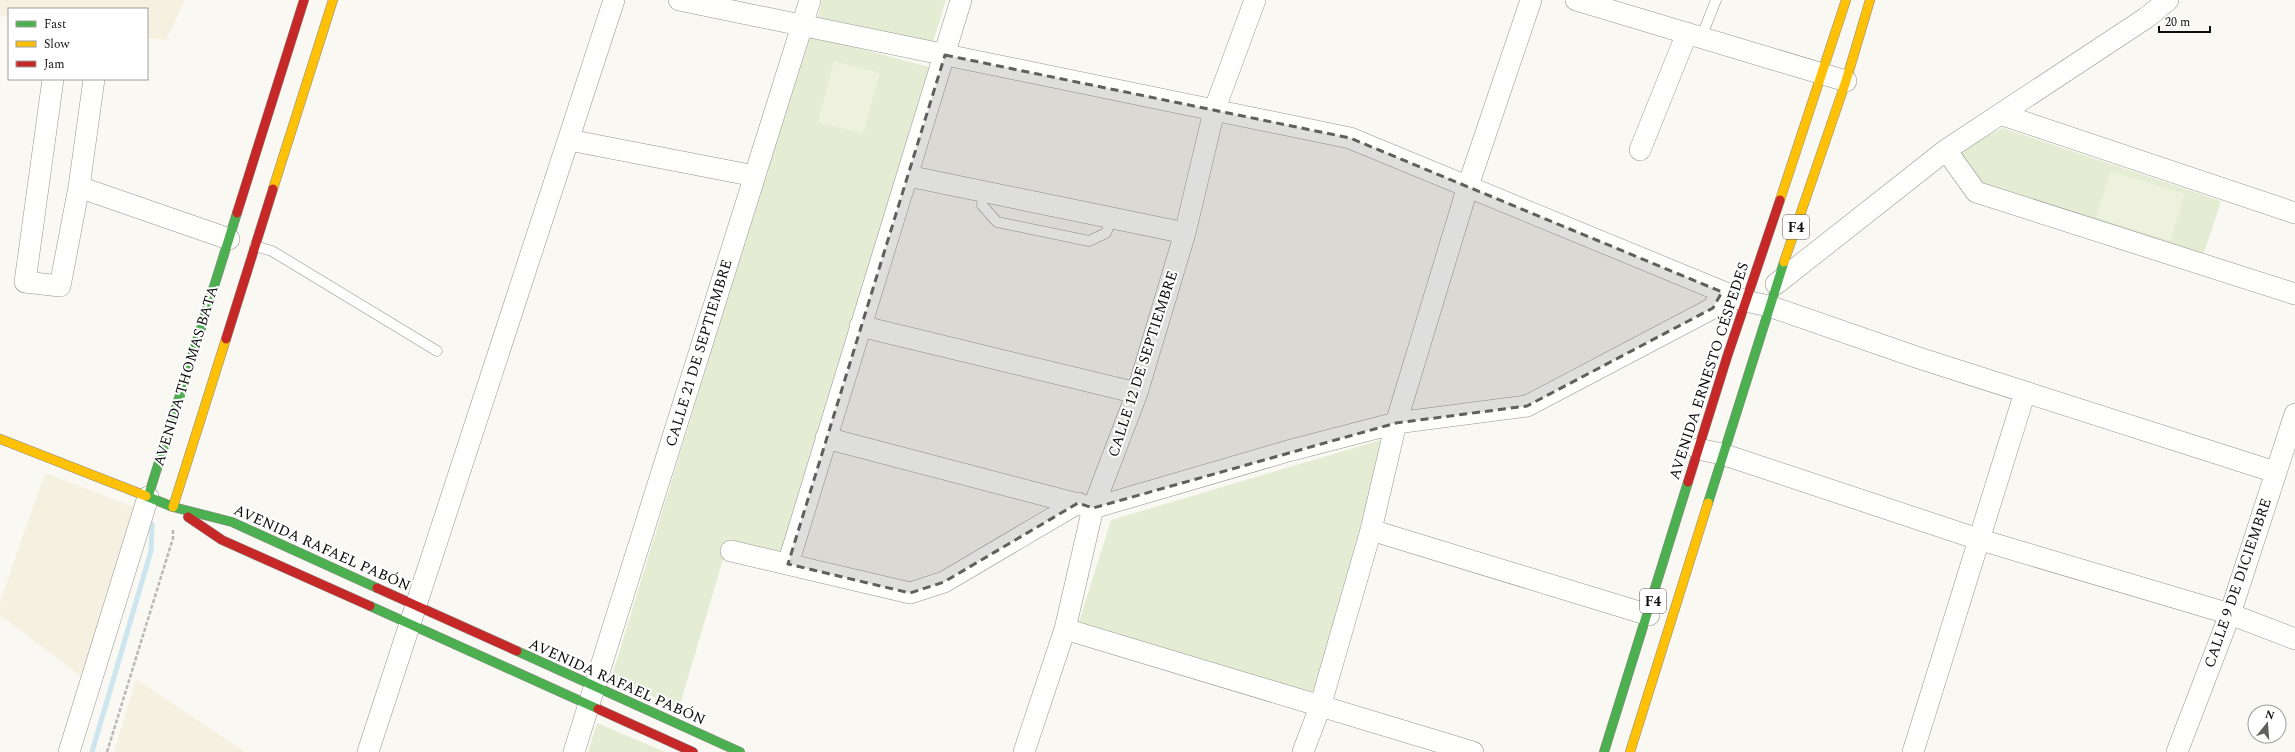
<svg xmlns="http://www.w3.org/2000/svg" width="2295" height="752" font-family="Spectral,serif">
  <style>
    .farmland { fill: #f4f1e0 }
    .green { fill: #e4ecd4 }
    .pitch { fill: #edf1de }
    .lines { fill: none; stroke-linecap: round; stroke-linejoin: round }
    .stream { stroke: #cce5ef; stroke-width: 5 }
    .lane-casing { stroke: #949390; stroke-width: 11 }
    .street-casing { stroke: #949390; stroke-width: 22 }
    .fast-casing { stroke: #8a8987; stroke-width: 10 }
    .slow-casing { stroke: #8a8987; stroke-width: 10 }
    .jam-casing { stroke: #8a8987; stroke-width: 10 }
    .path { stroke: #b8b7b6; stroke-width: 2.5; stroke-dasharray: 4 2; stroke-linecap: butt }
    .lane { stroke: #fefefd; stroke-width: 10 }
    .street { stroke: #fefefd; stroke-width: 21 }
    .fast { stroke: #4caf50; stroke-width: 9 }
    .slow { stroke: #ffc107; stroke-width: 9 }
    .jam { stroke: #c62828; stroke-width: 9 }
    .marked { fill: #605f5d; fill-opacity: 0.2; stroke: #605f5d; stroke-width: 3; stroke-dasharray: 8 5; stroke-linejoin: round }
    .labels { text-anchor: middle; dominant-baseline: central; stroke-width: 4; stroke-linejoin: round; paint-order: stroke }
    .shield { fill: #fff; stroke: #565656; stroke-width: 1 }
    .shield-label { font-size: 14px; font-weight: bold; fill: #0d0d0d }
    .street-label { font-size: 15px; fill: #0d0d0d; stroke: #fff }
  </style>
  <rect width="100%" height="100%" fill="#faf8f2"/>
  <path class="farmland" d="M 0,0 L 185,0 L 166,40 L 147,38 L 147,9 L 9,9 L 9,17 L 0,15 Z
    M 45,473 L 134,507 L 82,677 L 0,615 L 0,602 Z
    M 136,679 L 245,752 L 114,752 Z"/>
  <path class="green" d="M 822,0 L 946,0 L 933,42 L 817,19 Z
    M 808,35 L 929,67 L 781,556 L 729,539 L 679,708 L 611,679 Z
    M 2003,128 L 2221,201 L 2202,259 L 1981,185 L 1955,153 Z
    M 1391,437 L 1314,694 L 1079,622 L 1111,520 Z
    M 597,723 L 665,752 L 588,752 Z"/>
  <path class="pitch" d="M 834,61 L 880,73 L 863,134 L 818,122 Z
    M 2111,171 L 2185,194 L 2170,241 L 2096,217 Z"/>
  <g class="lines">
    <path class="stream" d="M 92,752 L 151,551 L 152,524"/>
    <g class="lane-casing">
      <path id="lane" d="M 1701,38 L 1716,0
        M 983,192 L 982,205 L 997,222 L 1089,241 L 1106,233 L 1112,218
        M 255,246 L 272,251 L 437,351"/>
    </g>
    <g class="street-casing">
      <path id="street" d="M 679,0 L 1350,138 L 1745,301 L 1769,306 L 1919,358 L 2275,472
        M 1576,0 L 1846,81
        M 53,79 L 25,282 L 60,286 L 79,187 L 94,79
        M 2000,114 L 2295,213
        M 569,140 L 755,176
        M 1640,150 L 1687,33
        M 1946,150 L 1976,192 L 2295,294
        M 908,176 L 1185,233
        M 79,187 L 229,239
        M 1776,284 L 1946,150 L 2146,18 L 2168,0
        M 860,326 L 1137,393
        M 826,438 L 1093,508 L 1288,451 L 1396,423 L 1527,406 L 1713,308 L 1722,292
        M 1698,449 L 1722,454 L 1981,540 L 2230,614 L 2295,639
        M 1371,530 L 1649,615
        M 731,551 L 910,593 L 944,582 L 1078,503
        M 788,564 L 961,0
        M 1065,629 L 1473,752
        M 69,752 L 148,497
        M 368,752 L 614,0
        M 574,752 L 810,0
        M 1024,752 L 1065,629 L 1093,508 L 1137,393 L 1185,233 L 1214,111 L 1255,0
        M 1303,752 L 1320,707 L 1371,530 L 1396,423 L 1468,186 L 1531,0
        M 1913,752 L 2025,392
        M 2177,752 L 2230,614 L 2295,414"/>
    </g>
    <g class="fast-casing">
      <path id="fast" d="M 146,496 L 173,507 L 232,522 L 377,588
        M 148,497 L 237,213
        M 1708,503 L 1784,262
        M 370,606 L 598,709
        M 517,651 L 740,752
        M 1604,752 L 1688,482"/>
    </g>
    <g class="slow-casing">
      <path id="slow" d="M 273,189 L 333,0
        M 1780,200 L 1846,0
        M 1784,262 L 1846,81 L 1870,0
        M 0,439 L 146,496
        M 173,507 L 226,339
        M 1630,752 L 1708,503"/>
    </g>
    <g class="jam-casing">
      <path id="jam" d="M 237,213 L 304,0
        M 226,339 L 273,189
        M 1688,482 L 1727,357 L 1780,200
        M 188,517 L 222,540 L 370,606
        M 377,588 L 517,651
        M 598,709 L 693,752"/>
    </g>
    <path class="path" d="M 107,752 L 173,538 L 173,529"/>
    <use href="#lane" class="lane"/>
    <use href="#street" class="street"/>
    <use href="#fast" class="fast"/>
    <use href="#slow" class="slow"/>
    <use href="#jam" class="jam"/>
  </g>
  <path class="marked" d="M 945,55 L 1350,138 L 1722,292 L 1713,308 L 1527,406 L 1396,423 L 1093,508 L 1078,503 L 944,582 L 910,593 L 788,564 Z"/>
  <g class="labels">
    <g class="shield">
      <rect x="1783" y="215" width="26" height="24" rx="3"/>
      <rect x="1640" y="589" width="26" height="24" rx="3"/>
    </g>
    <g class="shield-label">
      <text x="1796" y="227">F4</text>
      <text x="1653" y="601">F4</text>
    </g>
    <g class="street-label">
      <text transform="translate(699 353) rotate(-73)">CALLE 21 DE SEPTIEMBRE</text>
      <text transform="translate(1143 364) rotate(-72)">CALLE 12 DE SEPTIEMBRE</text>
      <text transform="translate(1709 371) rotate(-72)">AVENIDA ERNESTO CÉSPEDES</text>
      <text transform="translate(186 376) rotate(-73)">AVENIDA THOMAS BATA</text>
      <text transform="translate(322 548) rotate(24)">AVENIDA RAFAEL PABÓN</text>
      <text transform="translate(2238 583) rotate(-71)">CALLE 9 DE DICIEMBRE</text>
      <text transform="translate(617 682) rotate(24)">AVENIDA RAFAEL PABÓN</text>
    </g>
  </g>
  <rect x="8" y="8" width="140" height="72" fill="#ffffff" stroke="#9e9e9e"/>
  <rect x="16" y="21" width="20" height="6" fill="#4caf50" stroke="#9e9e9e"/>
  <text x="44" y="28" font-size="12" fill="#0d0d0d">Fast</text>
  <rect x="16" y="41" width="20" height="6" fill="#ffc107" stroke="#9e9e9e"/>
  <text x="44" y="48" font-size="12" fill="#0d0d0d">Slow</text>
  <rect x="16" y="61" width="20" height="6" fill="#c62828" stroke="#9e9e9e"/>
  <text x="44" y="68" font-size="12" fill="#0d0d0d">Jam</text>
  <g transform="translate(2267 724) rotate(17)"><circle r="19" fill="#ffffff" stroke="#9e9e9e"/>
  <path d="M0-3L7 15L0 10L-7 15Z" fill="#605f5d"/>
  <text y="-6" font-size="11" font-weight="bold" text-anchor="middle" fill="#0d0d0d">N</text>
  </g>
  <path d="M2159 26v6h51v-6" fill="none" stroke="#0d0d0d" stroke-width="2"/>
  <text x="2165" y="26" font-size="12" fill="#0d0d0d" stroke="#ffffff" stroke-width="3" paint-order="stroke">20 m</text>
</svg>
